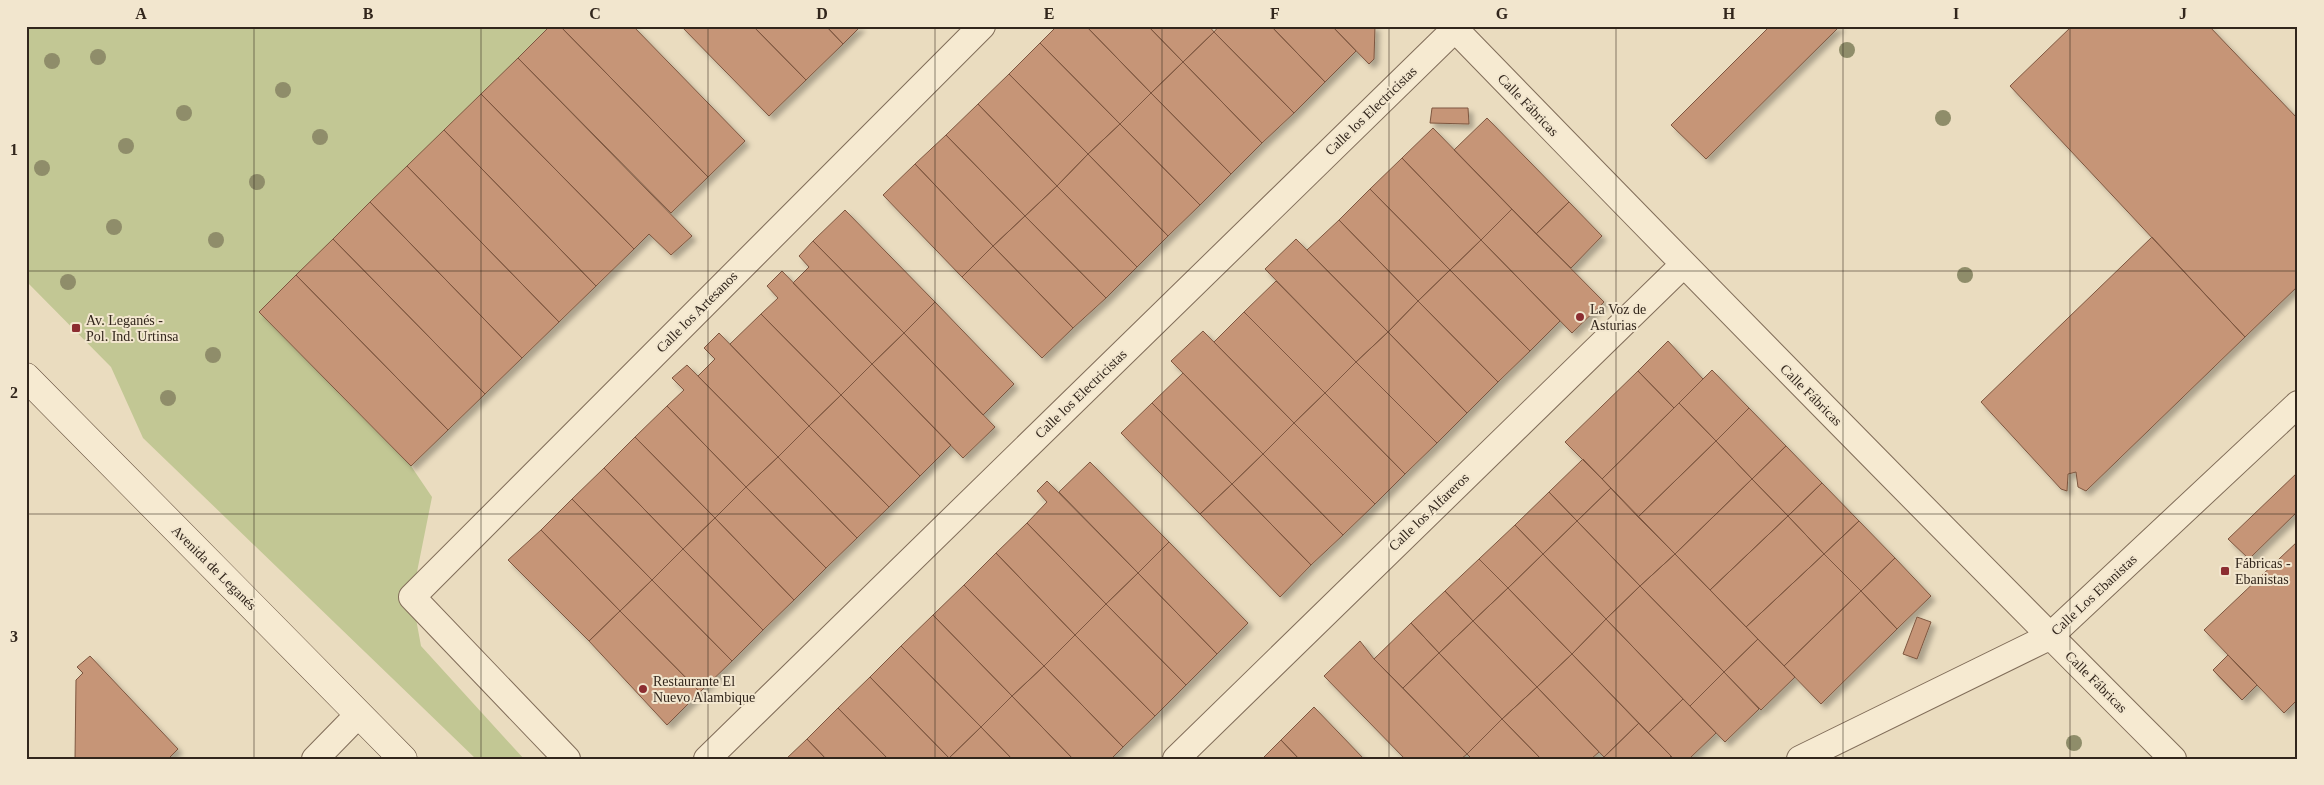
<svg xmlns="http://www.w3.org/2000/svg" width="2324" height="785" font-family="Georgia,serif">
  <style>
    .green { fill: #c2c794 }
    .building { fill: #c69577; stroke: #7e5740; filter: url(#shadow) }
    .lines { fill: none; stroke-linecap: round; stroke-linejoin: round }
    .street-casing { stroke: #816d59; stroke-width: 28 }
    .secondary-casing { stroke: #634e3c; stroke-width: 29 }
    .street { stroke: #f6ead1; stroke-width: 26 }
    .secondary { stroke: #f6ead1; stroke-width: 28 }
    .tree { fill: #8f8d6a }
    .grid { fill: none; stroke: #32261c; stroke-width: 1; stroke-opacity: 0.55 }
    .poi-dot { fill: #8c2d31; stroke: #f2e6ce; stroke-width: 2 }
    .labels { text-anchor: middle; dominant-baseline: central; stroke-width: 4; stroke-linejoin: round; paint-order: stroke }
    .street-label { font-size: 14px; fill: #32261c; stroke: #f2e6ce }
    .poi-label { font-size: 14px; fill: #32261c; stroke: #f2e6ce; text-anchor: start }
    .neatline { fill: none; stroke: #32261c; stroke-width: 2 }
    .grid-label { font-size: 16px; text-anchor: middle; font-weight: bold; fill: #32261c }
  </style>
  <defs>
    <filter id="shadow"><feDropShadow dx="4.5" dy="4.5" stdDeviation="2.5" flood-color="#0004"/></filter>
  </defs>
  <rect width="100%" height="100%" fill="#eadcbf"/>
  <path class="green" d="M 26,26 L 552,26 L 259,312 L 411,466 L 432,497 L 412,597 L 421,646 L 524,759 L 476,759 L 143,438 L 111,367 L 26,281 Z"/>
  <path class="building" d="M 550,26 L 560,26 L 708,177 L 671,213 L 518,58 Z
    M 560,26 L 633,26 L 745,141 L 708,177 Z
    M 681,26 L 753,26 L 806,80 L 769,116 Z
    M 753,26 L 826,26 L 843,44 L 806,80 Z
    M 826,26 L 861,26 L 843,44 Z
    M 1057,26 L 1086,26 L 1151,93 L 1120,124 L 1040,43 Z
    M 1086,26 L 1148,26 L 1183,62 L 1151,93 Z
    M 1148,26 L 1209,26 L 1214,32 L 1183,62 Z
    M 1219,26 L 1271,26 L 1325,82 L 1294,113 L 1214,32 Z
    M 1271,26 L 1332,26 L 1356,51 L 1325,82 Z
    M 1332,26 L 1375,26 L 1374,59 L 1369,64 Z
    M 1770,26 L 1840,26 L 1706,159 L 1671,125 Z
    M 2072,26 L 2209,26 L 2298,119 L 2298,286 L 2245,337 L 2010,86 Z
    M 1214,32 L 1294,113 L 1262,143 L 1183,62 Z
    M 1040,43 L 1120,124 L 1088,154 L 1009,74 Z
    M 518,58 L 692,236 L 671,255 L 649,234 L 634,249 L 481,94 Z
    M 1183,62 L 1262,143 L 1231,174 L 1151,93 Z
    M 1009,74 L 1088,154 L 1057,186 L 978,104 Z
    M 1151,93 L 1231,174 L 1200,205 L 1120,124 Z
    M 481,94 L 634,249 L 596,286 L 444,130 Z
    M 978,104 L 1057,186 L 1025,216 L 946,135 Z
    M 1432,108 L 1468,108 L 1469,124 L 1430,123 Z
    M 1487,118 L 1569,202 L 1536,234 L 1454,150 Z
    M 1120,124 L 1200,205 L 1168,236 L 1088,154 Z
    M 1433,128 L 1512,209 L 1481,240 L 1402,158 Z
    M 444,130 L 596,286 L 559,322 L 407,166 Z
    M 946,135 L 1025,216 L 993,246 L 915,164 Z
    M 1088,154 L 1168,236 L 1137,267 L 1057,186 Z
    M 1402,158 L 1481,240 L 1450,270 L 1370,189 Z
    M 915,164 L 993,246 L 962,277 L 883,195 Z
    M 407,166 L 559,322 L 522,358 L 370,202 Z
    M 1057,186 L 1137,267 L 1106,298 L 1025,216 Z
    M 1370,189 L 1450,270 L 1418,301 L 1339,220 Z
    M 370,202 L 522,358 L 485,394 L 333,239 Z
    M 1569,202 L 1602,236 L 1571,268 L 1536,234 Z
    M 1512,209 L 1604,302 L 1572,333 L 1481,240 Z
    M 845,210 L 935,302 L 904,333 L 813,241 Z
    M 1025,216 L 1106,298 L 1073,328 L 993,246 Z
    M 1339,220 L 1418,301 L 1388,332 L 1307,250 Z
    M 2152,237 L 2245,337 L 2086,491 L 2078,487 L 2076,472 L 2068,474 L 2067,491 L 2061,489 L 1981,402 Z
    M 333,239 L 485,394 L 448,430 L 296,275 Z
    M 1296,239 L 1388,332 L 1356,362 L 1265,269 Z
    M 1481,240 L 1560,321 L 1530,351 L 1450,270 Z
    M 813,241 L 904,333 L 872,364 L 793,283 L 809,267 L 799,256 Z
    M 993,246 L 1073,328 L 1042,358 L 962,277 Z
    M 1450,270 L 1530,351 L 1498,382 L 1418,301 Z
    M 782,271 L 872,364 L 841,395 L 761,314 L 778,298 L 767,286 Z
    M 296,275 L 448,430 L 411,466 L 259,312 Z
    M 1276,281 L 1356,362 L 1325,393 L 1244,312 Z
    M 1418,301 L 1498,382 L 1467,413 L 1388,332 Z
    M 935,302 L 1014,384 L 983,415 L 904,333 Z
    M 1244,312 L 1325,393 L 1294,423 L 1214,342 Z
    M 761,314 L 841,395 L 809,426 L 730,344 Z
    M 1203,331 L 1294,423 L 1263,454 L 1171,361 Z
    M 1388,332 L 1467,413 L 1437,443 L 1356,362 Z
    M 719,333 L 809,426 L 778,457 L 698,376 L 715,359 L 704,348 Z
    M 904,333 L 995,427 L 963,458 L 872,364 Z
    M 1668,341 L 1703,379 L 1674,408 L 1638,371 Z
    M 1356,362 L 1437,443 L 1405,474 L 1325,393 Z
    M 872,364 L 951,445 L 920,476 L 841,395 Z
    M 687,365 L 778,457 L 746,487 L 667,406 L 684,390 L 672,378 Z
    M 1712,370 L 1749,408 L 1716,441 L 1679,403 Z
    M 1638,371 L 1674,408 L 1602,479 L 1565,442 Z
    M 1183,373 L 1263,454 L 1232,484 L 1152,403 Z
    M 1325,393 L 1405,474 L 1375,504 L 1294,423 Z
    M 841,395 L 920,476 L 889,507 L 809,426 Z
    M 1152,403 L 1232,484 L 1200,514 L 1121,433 Z
    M 1679,403 L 1716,441 L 1638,517 L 1602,479 Z
    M 667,406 L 746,487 L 715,518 L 635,437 Z
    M 1749,408 L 1786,446 L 1752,479 L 1716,441 Z
    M 1294,423 L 1375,504 L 1343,535 L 1263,454 Z
    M 809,426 L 889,507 L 857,538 L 778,457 Z
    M 635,437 L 715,518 L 683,549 L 604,468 Z
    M 1716,441 L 1752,479 L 1675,554 L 1638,517 Z
    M 1786,446 L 1822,483 L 1788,516 L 1752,479 Z
    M 1263,454 L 1343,535 L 1311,565 L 1232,484 Z
    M 778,457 L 857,538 L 826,568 L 746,487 Z
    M 1583,459 L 1611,488 L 1577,521 L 1549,492 Z
    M 1090,462 L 1169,542 L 1138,573 L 1059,492 Z
    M 604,468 L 683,549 L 652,580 L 572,499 Z
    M 2298,472 L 2298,511 L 2249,559 L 2228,539 Z
    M 1752,479 L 1788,516 L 1710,590 L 1675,554 Z
    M 1047,481 L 1138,573 L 1106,604 L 1027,523 L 1047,502 L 1037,491 Z
    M 1822,483 L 1859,521 L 1824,554 L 1788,516 Z
    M 1232,484 L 1311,565 L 1280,597 L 1200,514 Z
    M 746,487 L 826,568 L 794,600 L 715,518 Z
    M 1611,488 L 1675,554 L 1640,586 L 1577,521 Z
    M 1549,492 L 1577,521 L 1543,554 L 1515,525 Z
    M 572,499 L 652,580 L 620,611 L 541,530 Z
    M 1788,516 L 1824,554 L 1746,627 L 1710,590 Z
    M 715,518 L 794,600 L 763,630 L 683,549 Z
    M 1577,521 L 1640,586 L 1606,619 L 1543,554 Z
    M 1859,521 L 1895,558 L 1861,591 L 1824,554 Z
    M 1027,523 L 1106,604 L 1075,635 L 996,553 Z
    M 1515,525 L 1543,554 L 1508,588 L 1479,559 Z
    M 541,530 L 620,611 L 589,641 L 508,560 Z
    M 2298,541 L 2298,699 L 2284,713 L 2204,630 Z
    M 1169,542 L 1248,623 L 1217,654 L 1138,573 Z
    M 683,549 L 763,630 L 732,661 L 652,580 Z
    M 996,553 L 1075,635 L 1044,666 L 964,585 Z
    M 1543,554 L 1606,619 L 1572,654 L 1508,588 Z
    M 1675,554 L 1758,639 L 1724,672 L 1640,586 Z
    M 1824,554 L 1861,591 L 1784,666 L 1746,627 Z
    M 1895,558 L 1931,596 L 1897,629 L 1861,591 Z
    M 1479,559 L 1508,588 L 1473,621 L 1445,591 Z
    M 1138,573 L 1217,654 L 1186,685 L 1106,604 Z
    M 652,580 L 732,661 L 700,692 L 620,611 Z
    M 964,585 L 1044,666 L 1012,696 L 933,615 Z
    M 1640,586 L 1724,672 L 1690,706 L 1606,619 Z
    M 1508,588 L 1572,654 L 1537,687 L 1473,621 Z
    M 1445,591 L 1473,621 L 1439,653 L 1411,623 Z
    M 1861,591 L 1897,629 L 1821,704 L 1784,666 Z
    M 1106,604 L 1186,685 L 1155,716 L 1075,635 Z
    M 620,611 L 700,692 L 667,725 L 589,641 Z
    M 933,615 L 1012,696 L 981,727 L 901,646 Z
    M 1917,617 L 1931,622 L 1917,659 L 1903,654 Z
    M 1606,619 L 1683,699 L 1648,733 L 1572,654 Z
    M 1473,621 L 1537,687 L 1502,719 L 1439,653 Z
    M 1411,623 L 1439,653 L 1403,688 L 1374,659 Z
    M 1075,635 L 1155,716 L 1123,747 L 1044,666 Z
    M 1758,639 L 1795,677 L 1761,710 L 1724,672 Z
    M 1360,641 L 1374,659 L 1467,754 L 1461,759 L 1405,759 L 1324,676 Z
    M 901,646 L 981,727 L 949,758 L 870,677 Z
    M 1439,653 L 1502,719 L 1467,754 L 1403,688 Z
    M 1572,654 L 1639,723 L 1604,757 L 1537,687 Z
    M 2228,655 L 2257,685 L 2242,700 L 2213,670 Z
    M 2228,655 L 2257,685 L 2242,700 L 2213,670 Z
    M 90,656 L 178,749 L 168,759 L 75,759 L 76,680 L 83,673 L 77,667 Z
    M 1044,666 L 1123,747 L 1111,759 L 1073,759 L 1012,696 Z
    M 1724,672 L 1759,709 L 1725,742 L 1690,706 Z
    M 870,677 L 949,758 L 948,759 L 888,759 L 838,708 Z
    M 1537,687 L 1599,752 L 1591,759 L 1541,759 L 1502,719 Z
    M 1012,696 L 1073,759 L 1012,759 L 981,727 Z
    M 1683,699 L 1716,733 L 1689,759 L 1674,759 L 1648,733 Z
    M 1314,707 L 1364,759 L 1299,759 L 1281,740 Z
    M 838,708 L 888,759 L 826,759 L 807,739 Z
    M 1502,719 L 1541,759 L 1472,759 L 1467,754 Z
    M 1639,723 L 1671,756 L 1668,759 L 1606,759 L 1604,757 Z
    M 981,727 L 1012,759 L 949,758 Z
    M 807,739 L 826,759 L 786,759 Z
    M 1281,740 L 1299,759 L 1262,759 Z"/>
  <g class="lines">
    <g class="street-casing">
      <path id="street" d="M 1452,26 C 1691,272 1931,517 2173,759
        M 315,759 L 358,715
        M 567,759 L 412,597 L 982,26
        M 707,759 L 1455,29
        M 1176,759 L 1683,265
        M 1800,759 L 2049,637 L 2298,404"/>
    </g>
    <g class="secondary-casing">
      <path id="secondary" d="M 26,377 L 403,759"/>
    </g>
    <use href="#street" class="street"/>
    <use href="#secondary" class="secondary"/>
  </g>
  <g class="tree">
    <circle cx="1847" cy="50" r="8"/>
    <circle cx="98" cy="57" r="8"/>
    <circle cx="52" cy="61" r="8"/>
    <circle cx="283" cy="90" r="8"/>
    <circle cx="184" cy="113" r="8"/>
    <circle cx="1943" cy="118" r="8"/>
    <circle cx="320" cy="137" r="8"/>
    <circle cx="126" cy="146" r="8"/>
    <circle cx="42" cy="168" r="8"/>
    <circle cx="257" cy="182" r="8"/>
    <circle cx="114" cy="227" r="8"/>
    <circle cx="216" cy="240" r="8"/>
    <circle cx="1965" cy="275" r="8"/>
    <circle cx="68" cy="282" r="8"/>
    <circle cx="213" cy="355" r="8"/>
    <circle cx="168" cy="398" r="8"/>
    <circle cx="2074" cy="743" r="8"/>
  </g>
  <path class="grid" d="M 254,26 L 254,759M 481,26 L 481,759M 708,26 L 708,759M 935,26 L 935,759M 1162,26 L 1162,759M 1389,26 L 1389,759M 1616,26 L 1616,759M 1843,26 L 1843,759M 2070,26 L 2070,759M 26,271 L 2298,271M 26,514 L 2298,514"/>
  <g class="poi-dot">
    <circle cx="1580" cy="317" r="5"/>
    <rect x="71" y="323" width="10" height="10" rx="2.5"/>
    <rect x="2220" y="566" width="10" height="10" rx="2.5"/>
    <circle cx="643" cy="689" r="5"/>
  </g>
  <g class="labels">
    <g class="street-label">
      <text transform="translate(1528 105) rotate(46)">Calle Fábricas</text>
      <text transform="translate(1371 111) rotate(-44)">Calle los Electricistas</text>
      <text transform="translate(697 312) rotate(-45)">Calle los Artesanos</text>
      <text transform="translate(1081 394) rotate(-44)">Calle los Electricistas</text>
      <text transform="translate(1811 395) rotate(45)">Calle Fábricas</text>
      <text transform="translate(1429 512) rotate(-44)">Calle los Alfareros</text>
      <text transform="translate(214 568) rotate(45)">Avenida de Leganés</text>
      <text transform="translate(2094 595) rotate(-43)">Calle Los Ebanistas</text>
      <text transform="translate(2096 682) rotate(45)">Calle Fábricas</text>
    </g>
    <g class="poi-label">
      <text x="1590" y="309">La Voz de<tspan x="1590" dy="16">Asturias</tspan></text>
      <text x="86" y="320">Av. Leganés -<tspan x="86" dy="16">Pol. Ind. Urtinsa</tspan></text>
      <text x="2235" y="563">Fábricas -<tspan x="2235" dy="16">Ebanistas</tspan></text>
      <text x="653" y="681">Restaurante El<tspan x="653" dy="16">Nuevo Alambique</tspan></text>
    </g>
  </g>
  <rect width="2324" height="785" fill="none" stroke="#f2e6ce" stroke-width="55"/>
  <rect x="28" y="28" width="2268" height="730" class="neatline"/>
  <g class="grid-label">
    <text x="141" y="19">A</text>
    <text x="368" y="19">B</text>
    <text x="595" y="19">C</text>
    <text x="822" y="19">D</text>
    <text x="1049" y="19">E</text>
    <text x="1275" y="19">F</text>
    <text x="1502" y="19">G</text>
    <text x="1729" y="19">H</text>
    <text x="1956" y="19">I</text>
    <text x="2183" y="19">J</text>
    <text x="14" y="155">1</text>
    <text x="14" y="398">2</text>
    <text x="14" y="642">3</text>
  </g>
</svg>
